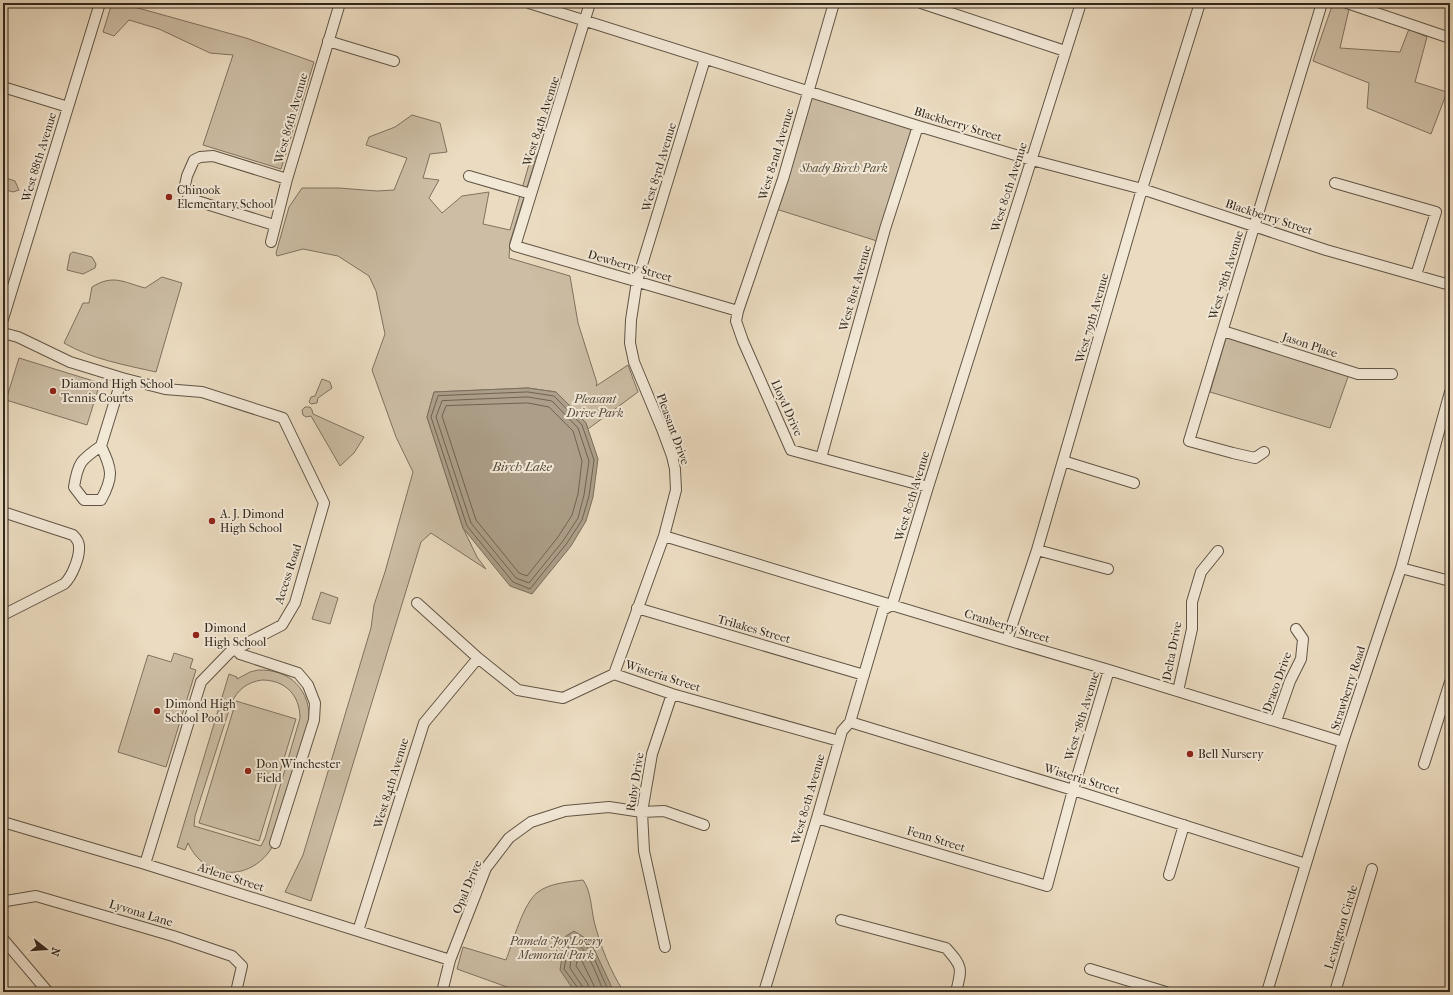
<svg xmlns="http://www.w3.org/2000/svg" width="1453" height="995" font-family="'IM FELL French Canon',serif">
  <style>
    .green { fill: #ccbda4; stroke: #7f7260; fill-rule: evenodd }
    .water { fill: #ac9e88; stroke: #7b6f5d }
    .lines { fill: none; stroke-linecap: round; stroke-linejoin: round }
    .shore { stroke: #6f6352; stroke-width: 1 }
    .minor-casing { stroke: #605545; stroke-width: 12 }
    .minor { stroke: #f2e8d6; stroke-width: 10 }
    .poi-dot { fill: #8f2418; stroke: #f2e8d6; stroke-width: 1.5 }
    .labels { text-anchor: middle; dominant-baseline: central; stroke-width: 4; stroke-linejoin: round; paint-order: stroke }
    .street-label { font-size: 12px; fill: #32281c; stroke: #f2e8d6 }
    .park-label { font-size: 12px; font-style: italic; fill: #584d3e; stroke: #f2e8d6 }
    .poi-label { font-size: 12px; fill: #32281c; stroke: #f2e8d6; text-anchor: start }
    .water-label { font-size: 13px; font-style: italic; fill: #574b3c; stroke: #f2e8d6 }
  </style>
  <rect width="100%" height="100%" fill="#ebdbc0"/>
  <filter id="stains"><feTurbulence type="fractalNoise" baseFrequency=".005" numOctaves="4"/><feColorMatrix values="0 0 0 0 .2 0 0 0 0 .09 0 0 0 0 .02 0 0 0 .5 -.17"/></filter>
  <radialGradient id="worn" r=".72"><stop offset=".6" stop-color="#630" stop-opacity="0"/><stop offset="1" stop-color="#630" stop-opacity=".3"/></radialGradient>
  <path class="green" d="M 112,3 L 120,3 L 246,38 L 314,62 L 281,169 L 203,145 L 233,55 L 210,53 L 159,29 L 129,20 L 114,36 L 103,32 Z
    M 1333,3 L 1349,9 L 1340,48 L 1400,52 L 1409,29 L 1427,37 L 1415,82 L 1447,92 L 1431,134 L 1367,108 L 1369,83 L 1313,61 Z
    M 811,96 L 912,127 L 877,241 L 776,209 Z
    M 412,115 L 440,123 L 447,152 L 430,154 L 423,178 L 439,180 L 429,198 L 442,213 L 462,196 L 489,192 L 483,224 L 510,230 L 532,154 L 537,155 L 510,242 L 509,258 L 570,276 L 578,323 L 597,383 L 596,386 L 628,365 L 638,392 L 588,429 L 586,423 L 556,392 L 528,388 L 434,392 L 427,417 L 463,528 L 477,557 L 486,569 L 431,533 L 421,542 L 311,901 L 285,892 L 303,855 L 371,628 L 374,605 L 385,572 L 413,472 L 396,437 L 372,370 L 385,334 L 376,291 L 369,276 L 338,256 L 303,249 L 277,256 L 276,253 L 289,207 L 302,188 L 339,188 L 377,191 L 394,190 L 407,158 L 366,145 L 369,137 L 395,127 Z
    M 3,177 L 15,181 L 19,190 L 13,192 L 3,189 Z
    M 73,252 L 92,257 L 96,264 L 95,268 L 83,274 L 67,270 L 70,254 Z
    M 162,277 L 182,283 L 156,372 C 125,365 91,359 64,343 L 83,303 L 89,303 L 92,287 C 113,274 123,282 145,288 Z
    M 1227,335 L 1349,374 L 1330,428 L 1210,392 Z
    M 19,358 L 100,383 L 87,425 L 6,400 Z
    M 322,379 L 330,382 L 332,388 L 318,398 L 317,403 L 311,404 L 309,402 L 311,397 L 315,396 Z
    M 305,407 L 310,407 L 312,410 L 313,414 L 364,437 L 354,453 L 340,466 L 311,416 L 306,417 L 303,415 L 302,410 Z
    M 321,592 L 338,598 L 330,624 L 312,619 Z
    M 174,653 L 193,659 L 190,668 L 196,670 L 166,767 L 118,752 L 148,655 L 171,662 Z
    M 258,670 C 290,669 311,690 309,722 L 271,849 C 249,882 205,880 188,843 L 185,850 L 177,847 L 229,674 L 237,677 L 237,679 L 250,672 ZM 262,680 C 285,680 300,695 300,718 L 265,838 L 261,846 L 194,826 L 195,816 L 231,704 C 237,690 247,682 262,680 Z
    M 236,701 L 296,719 L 259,841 L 199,823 Z
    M 583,880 C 591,891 591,907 594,921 C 600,945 610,971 624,992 L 521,992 L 457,969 L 463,947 L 506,960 C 513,942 523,903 538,892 C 550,883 568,882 583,880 Z"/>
  <path class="water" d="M 528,388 L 556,392 L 569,405 L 586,423 L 598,459 L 593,497 L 586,521 L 571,546 L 532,594 L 510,586 L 463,528 L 427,417 L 434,392 Z
    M 574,931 L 585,938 L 594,949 L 614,992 L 575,992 L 560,970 L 563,949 L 566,936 Z"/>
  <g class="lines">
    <path class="shore" d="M 528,392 L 554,396 L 582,425 L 594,460 L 589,496 L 582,520 L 567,543 L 530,589 L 513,582 L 467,526 L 431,417 L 438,396 Z
      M 528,397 L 552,401 L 578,428 L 589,461 L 584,495 L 578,518 L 563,541 L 529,583 L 516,578 L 471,523 L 436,417 L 442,401 Z
      M 528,403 L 549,407 L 573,431 L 582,461 L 578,494 L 572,515 L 558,537 L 527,576 L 519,573 L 476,520 L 442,416 L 446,406 Z
      M 578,992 L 578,988 L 564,969 L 570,939 L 574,936 C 595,946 598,974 610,992
      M 583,992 L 582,986 L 570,968 L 572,951 L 575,943 C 588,948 598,979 604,992
      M 589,992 L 588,984 L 576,966 L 578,956 L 580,957 L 597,992"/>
    <g class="minor-casing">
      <path id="minor" d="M 529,3 L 918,126 L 1032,160 L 1142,189 L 1326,250 L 1450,285
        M 590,3 L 515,246 L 738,311
        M 834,3 L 783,179 L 738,311 L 736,321 L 743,341 L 791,450 L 928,487
        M 921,3 L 1065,51
        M 1347,3 L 1450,38
        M 328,41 L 394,61
        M 3,87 L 68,107
        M 469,176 L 531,194
        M 1335,183 L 1436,212 L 1416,275
        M 274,225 L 197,201 L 188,195 L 185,185 L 187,176 L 194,160 L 200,157 L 213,156 L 287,179
        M 271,242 L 287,179 L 340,3
        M 3,319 L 100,3
        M 1223,331 L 1358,374 L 1392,374
        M 3,333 L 18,337 L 70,362 L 122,378 L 165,389 L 202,392 L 283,418 L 324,503 L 295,603 L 282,625 L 230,652 L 201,682 L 145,864
        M 101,446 C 81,460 78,462 74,487 L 84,500 L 101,500 C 114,476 112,470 101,446 L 122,378
        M 1264,452 L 1255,458 L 1233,453 L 1189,441 L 1322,3
        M 821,458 L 885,229 L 918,126
        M 1063,461 L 1134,483
        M 3,512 L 73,535 C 76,538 79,541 79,546 C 80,557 72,577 64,584 L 3,615
        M 664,536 L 1007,640 L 1109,670 L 1343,742
        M 1037,550 L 1108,569
        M 1401,568 L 1450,581
        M 417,603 L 478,658 L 518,690 L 563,698 L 614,674 L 672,694 L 839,741
        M 637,608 L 864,675
        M 1007,640 L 1037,550 L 1142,189 L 1200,3
        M 236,649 L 240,654 L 298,673 L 308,685 L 315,703 L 314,720 L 275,843
        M 614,674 L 664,536 L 676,490 L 675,469 L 672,456 L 662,429 L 634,362 L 630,343 L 631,320 L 637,281 L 705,59
        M 1178,691 L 1192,629 L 1192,602 L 1201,572 L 1218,551
        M 1276,721 L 1290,681 L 1301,659 L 1303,639 L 1296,629
        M 850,722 L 1073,790 L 1306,864
        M 1424,764 L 1450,682
        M 817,818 L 1047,886 L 1073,790 L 1109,670
        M 3,822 L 145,864 L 450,960
        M 1169,875 L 1184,825
        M 3,905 L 6,901 L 36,896 L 173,936 L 232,956 L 242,966 L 236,992
        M 841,920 L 946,948 C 963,967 962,968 956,992
        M 358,931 L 424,723 L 478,658
        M 3,939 L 48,992
        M 665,947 L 644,851 L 642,812 L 652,754 L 672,694
        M 1090,969 L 1166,992
        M 442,992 L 450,960 L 486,868 L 509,838 L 531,822 L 565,811 L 609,807 L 642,812 L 664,811 L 704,825
        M 764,992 L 817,818 L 842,731 L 850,722 L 883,610 L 892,605 L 928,487 L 1081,3
        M 1267,992 L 1343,742 L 1401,568 L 1450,392
        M 1335,992 L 1372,869"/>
    </g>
    <use href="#minor" class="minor"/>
  </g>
  <g class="poi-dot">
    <circle cx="169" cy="197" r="4"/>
    <circle cx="53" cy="391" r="4"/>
    <circle cx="212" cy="521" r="4"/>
    <circle cx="196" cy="635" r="4"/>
    <circle cx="157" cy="711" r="4"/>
    <circle cx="1190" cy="754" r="4"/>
    <circle cx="248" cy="771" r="4"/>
  </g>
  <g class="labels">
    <g class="street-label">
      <text transform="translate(291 118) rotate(-74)">West 86th Avenue</text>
      <text transform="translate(541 121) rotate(-72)">West 84th Avenue</text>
      <text transform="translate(958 124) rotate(17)">Blackberry Street</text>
      <text transform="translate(776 154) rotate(-73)">West 82nd Avenue</text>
      <text transform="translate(39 157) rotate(-73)">West 88th Avenue</text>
      <text transform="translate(659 167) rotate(-73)">West 83rd Avenue</text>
      <text transform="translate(1009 187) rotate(-72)">West 80th Avenue</text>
      <text transform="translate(1269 217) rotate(18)">Blackberry Street</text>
      <text transform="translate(630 266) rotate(16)">Dewberry Street</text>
      <text transform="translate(1226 275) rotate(-73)">West 78th Avenue</text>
      <text transform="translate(855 288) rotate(-74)">West 81st Avenue</text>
      <text transform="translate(1092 318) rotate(-74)">West 79th Avenue</text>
      <text transform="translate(1310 345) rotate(18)">Jason Place</text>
      <text transform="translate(787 408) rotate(66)">Lloyd Drive</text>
      <text transform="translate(673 429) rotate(70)">Pleasant Drive</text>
      <text transform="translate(912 496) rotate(-73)">West 80th Avenue</text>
      <text transform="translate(288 574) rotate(-72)">Access Road</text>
      <text transform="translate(1007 626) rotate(17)">Cranberry Street</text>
      <text transform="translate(754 629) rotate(16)">Trilakes Street</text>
      <text transform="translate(1172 651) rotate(-79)">Delta Drive</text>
      <text transform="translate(663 676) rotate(18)">Wisteria Street</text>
      <text transform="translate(1277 682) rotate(-70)">Draco Drive</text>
      <text transform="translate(1348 688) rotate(-72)">Strawberry Road</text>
      <text transform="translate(1082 716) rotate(-73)">West 78th Avenue</text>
      <text transform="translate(1082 779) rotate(17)">Wisteria Street</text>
      <text transform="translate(635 782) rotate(-81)">Ruby Drive</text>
      <text transform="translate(391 783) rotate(-73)">West 84th Avenue</text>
      <text transform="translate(808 799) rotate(-74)">West 80th Avenue</text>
      <text transform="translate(936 839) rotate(17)">Fenn Street</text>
      <text transform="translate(231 877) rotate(18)">Arlene Street</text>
      <text transform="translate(467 887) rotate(-67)">Opal Drive</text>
      <text transform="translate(141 913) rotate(17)">Lyvona Lane</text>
      <text transform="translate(1341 927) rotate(-73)">Lexington Circle</text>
    </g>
    <g class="park-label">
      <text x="844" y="168">Shady Birch Park</text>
      <text x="595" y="399">Pleasant<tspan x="595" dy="14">Drive Park</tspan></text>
      <text x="556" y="941">Pamela Joy Lowry<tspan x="556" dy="14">Memorial Park</tspan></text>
    </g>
    <g class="poi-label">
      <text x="177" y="190">Chinook<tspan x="177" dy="14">Elementary School</tspan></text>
      <text x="61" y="384">Diamond High School<tspan x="61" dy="14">Tennis Courts</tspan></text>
      <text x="220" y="514">A. J. Dimond<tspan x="220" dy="14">High School</tspan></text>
      <text x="204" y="628">Dimond<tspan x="204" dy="14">High School</tspan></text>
      <text x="165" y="704">Dimond High<tspan x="165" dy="14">School Pool</tspan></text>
      <text x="1198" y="754">Bell Nursery</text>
      <text x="256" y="764">Don Winchester<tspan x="256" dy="14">Field</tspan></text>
    </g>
    <g class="water-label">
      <text x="522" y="466">Birch Lake</text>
    </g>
  </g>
  <rect width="1453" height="995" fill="none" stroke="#ebdbc0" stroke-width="16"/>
  <rect x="4" y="4" width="1445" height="987" fill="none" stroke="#32281c" stroke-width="2"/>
  <rect x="8" y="8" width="1437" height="979" fill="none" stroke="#32281c"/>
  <g transform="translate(46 949) rotate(107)" stroke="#f2e8d6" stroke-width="3" paint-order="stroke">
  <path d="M0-3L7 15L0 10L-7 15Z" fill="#32281c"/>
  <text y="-6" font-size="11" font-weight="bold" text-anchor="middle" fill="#32281c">N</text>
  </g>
  <rect width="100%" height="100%" filter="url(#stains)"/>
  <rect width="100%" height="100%" fill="url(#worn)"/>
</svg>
